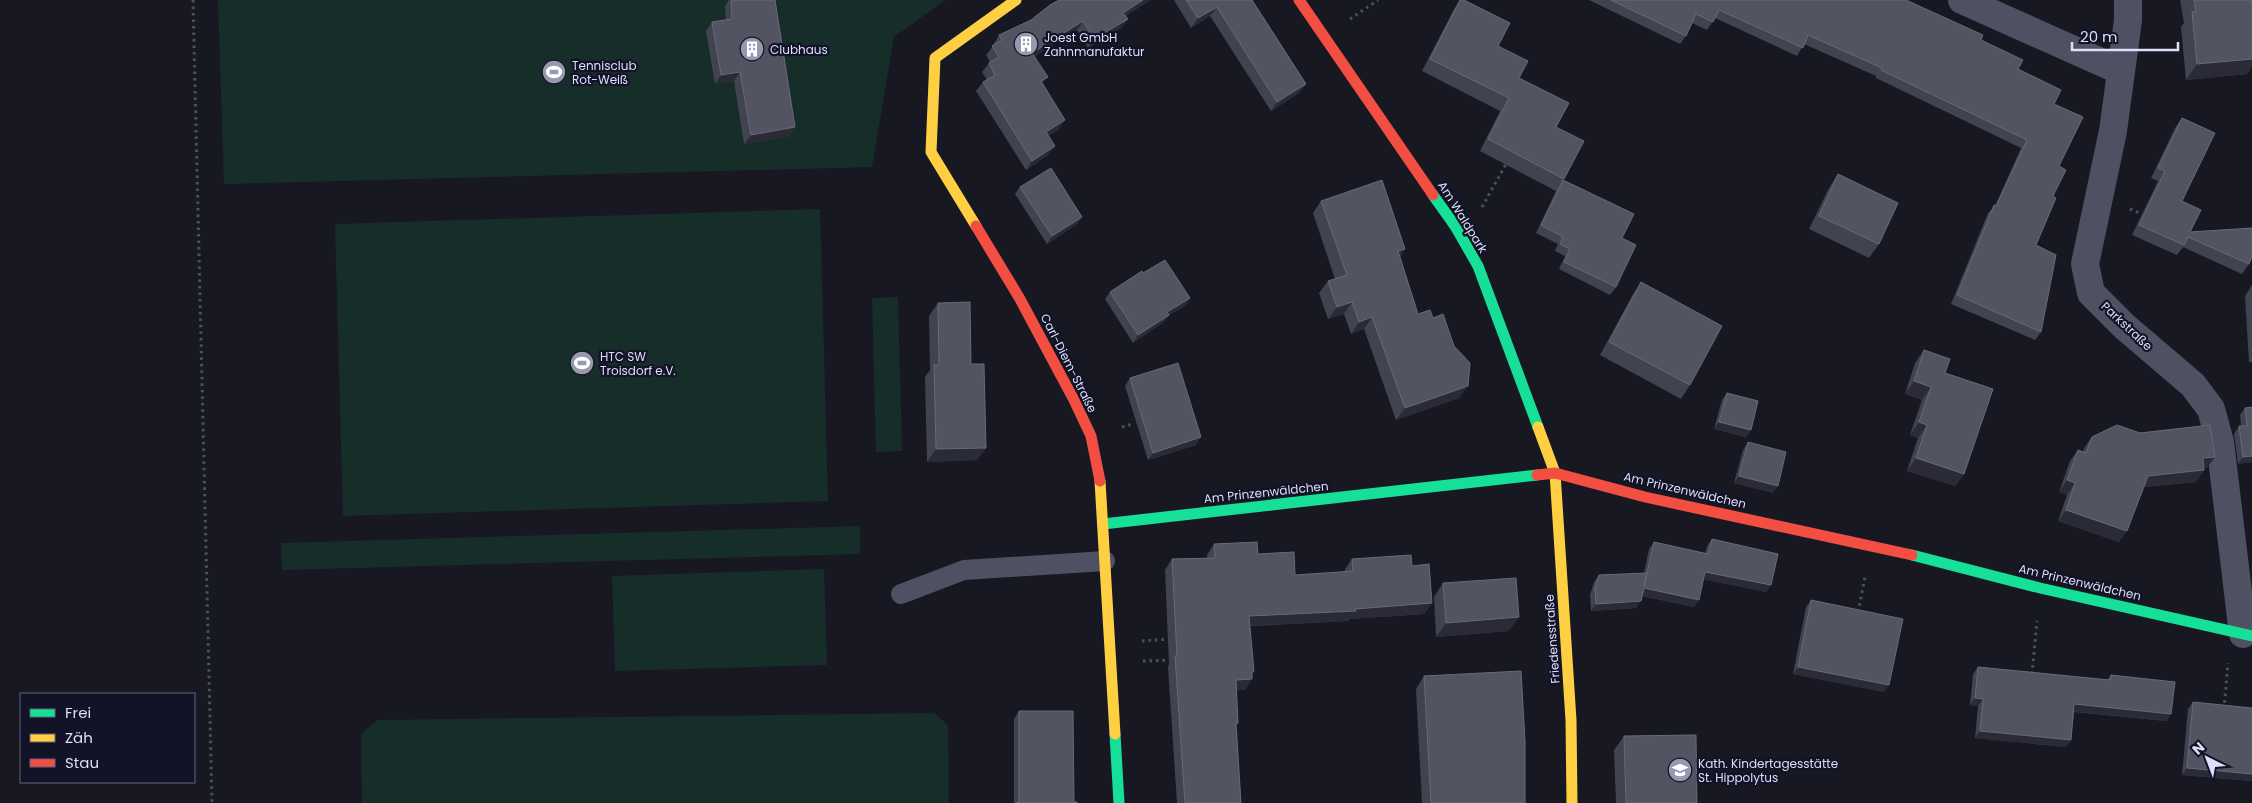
<svg xmlns="http://www.w3.org/2000/svg" width="2252" height="803" font-family="Poppins,sans-serif">
  <style>
    .green { fill: #172d29 }
    .lines { fill: none; stroke-linecap: round; stroke-linejoin: round }
    .path { stroke: #46545b; stroke-width: 3; stroke-dasharray: 2.5 4; stroke-linecap: butt }
    .lane { stroke: #4e5161; stroke-width: 20 }
    .street { stroke: #4e5161; stroke-width: 28 }
    .fast { stroke: #16e098; stroke-width: 11 }
    .slow { stroke: #ffcf43; stroke-width: 11 }
    .jam { stroke: #f24e42; stroke-width: 11 }
    .wall { fill: #424350 }
    .shaded-wall { fill: #2a2b36 }
    .building { fill: #525462; stroke: #68697a }
    .labels { text-anchor: middle; dominant-baseline: central; stroke-width: 4.5; stroke-linejoin: round; paint-order: stroke }
    .poi-label { font-size: 12px; fill: #dddffb; stroke: #131327; text-anchor: start }
    .street-label { font-size: 12px; fill: #dddffb; stroke: #131327 }
  </style>
  <rect width="100%" height="100%" fill="#181822"/>
  <path class="green" d="M 218,0 L 945,0 L 894,37 L 872,167 L 224,184 Z
    M 820,209 L 828,501 L 343,516 L 335,224 Z
    M 898,297 L 902,451 L 876,452 L 872,298 Z
    M 860,526 L 860,554 L 282,570 L 281,543 Z
    M 824,569 L 827,665 L 615,671 L 612,576 Z
    M 934,713 L 948,725 L 949,803 L 362,803 L 361,734 L 377,720 Z"/>
  <g class="lines">
    <path class="path" d="M 193,0 L 212,803
      M 1350,19 L 1378,0
      M 1482,207 L 1506,164
      M 2130,209 L 2142,214
      M 1122,427 L 1133,424
      M 1858,612 L 1865,577
      M 1142,641 L 1170,639
      M 1143,661 L 1171,660
      M 2032,674 L 2037,621
      M 2224,709 L 2228,663"/>
    <path class="lane" d="M 901,594 L 964,570 L 1105,561"/>
    <path class="street" d="M 1962,0 L 2121,71
      M 2128,0 L 2128,20 L 2113,131 L 2085,264 L 2091,293 L 2124,326 L 2193,385 L 2211,409 L 2220,442 L 2243,634"/>
    <path class="fast" d="M 1433,195 L 1455,226 L 1478,266 L 1538,427
      M 1103,524 L 1537,475
      M 1912,555 L 2040,588 L 2252,636
      M 1115,734 L 1119,803"/>
    <path class="slow" d="M 976,226 L 931,152 L 935,58 L 1016,0
      M 1538,427 L 1555,473 L 1571,720 L 1572,803
      M 1100,481 L 1115,734"/>
    <path class="jam" d="M 1299,0 L 1433,195
      M 976,226 L 1020,299 L 1074,400 L 1091,436 L 1100,481
      M 1537,475 L 1555,473 L 1645,497 L 1912,555"/>
  </g>
  <path class="wall" d="M 729,0 L 775,0 L 795,127 L 789,136 L 744,144 L 734,81 L 715,84 L 706,31 L 712,22 L 726,20 L 725,6 Z
    M 1174,0 L 1252,0 L 1306,84 L 1299,93 L 1271,111 L 1210,16 L 1191,28 Z
    M 1460,0 L 1498,46 L 1519,78 L 1556,127 L 1564,179 L 1563,180 L 1622,238 L 1616,287 L 1610,295 L 1559,269 L 1565,256 L 1555,251 L 1558,244 L 1536,233 L 1557,189 L 1556,191 L 1480,151 L 1500,111 L 1422,71 L 1453,11 Z
    M 1589,0 L 1906,0 L 1981,40 L 2018,69 L 2054,104 L 2059,166 L 2053,196 L 2036,245 L 2041,332 L 2035,340 L 1951,304 L 1988,213 L 1995,206 L 2021,148 L 1876,78 L 1876,76 L 1804,44 L 1797,56 L 1715,18 L 1707,30 L 1692,23 L 1686,36 L 1680,44 Z
    M 2180,0 L 2252,0 L 2252,66 L 2247,74 L 2186,80 L 2181,27 L 2184,23 Z
    M 1126,16 L 1128,19 L 1121,28 L 1088,48 L 1077,30 L 1035,56 L 1043,84 L 1059,129 L 1048,136 L 1048,155 L 1026,170 L 976,91 L 983,82 L 987,80 L 982,72 L 989,63 L 990,62 L 986,55 L 993,46 L 993,45 L 999,35 L 1031,20 Z
    M 2182,118 L 2182,201 L 2190,232 L 2249,264 L 2242,274 L 2183,247 L 2177,255 L 2132,235 L 2158,181 L 2151,178 L 2175,128 Z
    M 1838,174 L 1879,244 L 1869,258 L 1809,229 L 1829,188 Z
    M 1020,187 L 1082,217 L 1077,224 L 1047,244 L 1015,194 Z
    M 1321,201 L 1405,249 L 1400,257 L 1418,314 L 1433,318 L 1459,398 L 1396,420 L 1364,329 L 1351,334 L 1344,314 L 1328,319 L 1319,293 L 1328,281 L 1335,279 L 1313,213 Z
    M 1143,273 L 1190,298 L 1185,306 L 1169,315 L 1164,322 L 1133,343 L 1105,299 L 1110,292 Z
    M 1641,282 L 1690,385 L 1681,399 L 1600,355 L 1632,296 Z
    M 2252,285 L 2252,362 L 2249,362 L 2245,296 Z
    M 938,303 L 971,364 L 986,448 L 977,460 L 927,462 L 925,377 L 930,370 L 929,316 Z
    M 1924,350 L 1945,373 L 1964,474 L 1955,486 L 1907,471 L 1918,438 L 1910,435 L 1922,400 L 1905,394 L 1915,363 Z
    M 1130,378 L 1196,445 L 1148,460 L 1125,386 Z
    M 1727,393 L 1751,430 L 1746,437 L 1714,429 L 1722,400 Z
    M 2245,408 L 2252,462 L 2238,464 L 2234,434 L 2239,426 L 2241,426 L 2240,415 Z
    M 2140,433 L 2215,457 L 2207,468 L 2204,468 L 2204,470 L 2196,482 L 2143,487 L 2119,542 L 2058,521 L 2067,495 L 2059,492 L 2070,461 L 2078,450 L 2083,452 L 2084,448 L 2092,437 Z
    M 1748,442 L 1773,493 L 1734,483 L 1743,450 Z
    M 1712,539 L 1771,585 L 1766,592 L 1704,579 L 1694,607 L 1642,596 L 1636,608 L 1591,611 L 1590,595 L 1594,582 L 1599,575 L 1644,573 L 1649,549 L 1654,542 L 1705,553 L 1707,546 Z
    M 1214,544 L 1258,554 L 1295,575 L 1345,572 L 1345,569 L 1352,559 L 1412,566 L 1432,603 L 1424,614 L 1350,619 L 1348,621 L 1250,626 L 1252,675 L 1245,690 L 1236,690 L 1238,723 L 1236,725 L 1241,803 L 1177,803 L 1168,667 L 1169,664 L 1165,570 L 1172,559 L 1207,558 L 1207,555 Z
    M 1443,583 L 1509,631 L 1436,637 L 1434,597 Z
    M 1811,600 L 1884,692 L 1793,674 L 1806,607 Z
    M 1978,667 L 2107,680 L 2111,675 L 2171,714 L 2166,721 L 2074,712 L 2071,740 L 2066,747 L 1975,738 L 1978,706 L 1970,705 L 1973,674 Z
    M 1424,676 L 1525,803 L 1422,803 L 1416,689 Z
    M 2193,702 L 2252,708 L 2252,781 L 2182,775 L 2188,709 Z
    M 1019,711 L 1074,802 L 1077,803 L 1014,803 L 1014,719 Z
    M 1624,736 L 1697,803 L 1616,803 L 1614,750 Z"/>
  <path class="shaded-wall" d="M 1143,0 L 1151,0 L 1117,22 L 1123,13 Z
    M 1217,7 L 1210,16 L 1191,28 L 1198,18 Z
    M 1128,19 L 1121,28 L 1088,48 L 1094,39 Z
    M 1083,21 L 1077,30 L 1026,62 L 1032,53 Z
    M 2252,59 L 2252,66 L 2247,74 L 2186,80 L 2197,64 Z
    M 740,72 L 734,81 L 715,84 L 721,75 Z
    M 1048,77 L 1041,86 L 1041,81 Z
    M 1306,84 L 1299,93 L 1271,111 L 1277,102 Z
    M 1065,120 L 1059,129 L 1039,141 L 1046,132 Z
    M 795,127 L 789,136 L 744,144 L 751,135 Z
    M 1055,146 L 1048,155 L 1026,170 L 1032,161 Z
    M 1082,217 L 1077,224 L 1047,244 L 1052,236 Z
    M 1405,249 L 1397,261 L 1398,251 Z
    M 1190,298 L 1185,306 L 1162,319 L 1167,312 Z
    M 1352,302 L 1344,314 L 1328,319 L 1337,307 Z
    M 1169,315 L 1164,322 L 1133,343 L 1138,335 Z
    M 1372,317 L 1364,329 L 1351,334 L 1359,322 Z
    M 1914,381 L 1931,387 L 1922,400 L 1905,394 Z
    M 1468,386 L 1459,398 L 1396,420 L 1405,408 Z
    M 1719,422 L 1751,430 L 1746,437 L 1714,429 Z
    M 1919,422 L 1927,425 L 1918,438 L 1910,435 Z
    M 1201,437 L 1196,445 L 1148,460 L 1153,453 Z
    M 986,448 L 977,460 L 927,462 L 936,449 Z
    M 2252,456 L 2252,462 L 2238,464 L 2243,457 Z
    M 2215,457 L 2207,468 L 2195,470 L 2203,458 Z
    M 1916,458 L 1964,474 L 1955,486 L 1907,471 Z
    M 2204,470 L 2196,482 L 2140,487 L 2148,476 Z
    M 1739,476 L 1778,486 L 1773,493 L 1734,483 Z
    M 2067,480 L 2075,483 L 2067,495 L 2059,492 Z
    M 2066,510 L 2127,531 L 2119,542 L 2058,521 Z
    M 1705,572 L 1771,585 L 1766,592 L 1700,579 Z
    M 1644,588 L 1699,600 L 1694,607 L 1639,595 Z
    M 1641,601 L 1636,608 L 1591,611 L 1596,604 Z
    M 1432,603 L 1424,614 L 1350,619 L 1348,621 L 1241,626 L 1249,616 Z
    M 1519,617 L 1509,631 L 1436,637 L 1446,623 Z
    M 1798,667 L 1889,685 L 1884,692 L 1793,674 Z
    M 1254,671 L 1248,680 L 1252,679 L 1245,690 L 1228,691 L 1236,680 Z
    M 1975,698 L 1983,699 L 1978,706 L 1970,705 Z
    M 2074,704 L 2171,714 L 2166,721 L 2069,711 Z
    M 1980,731 L 2071,740 L 2066,747 L 1975,738 Z
    M 2187,768 L 2252,774 L 2252,781 L 2182,775 Z"/>
  <path class="building" d="M 731,0 L 775,0 L 795,127 L 751,135 L 740,72 L 721,75 L 712,22 L 732,19 Z
    M 1059,0 L 1143,0 L 1123,13 L 1128,19 L 1094,39 L 1083,21 L 1032,53 L 1048,77 L 1041,81 L 1065,120 L 1046,132 L 1055,146 L 1032,161 L 983,82 L 995,75 L 989,63 L 999,57 L 992,46 L 1002,40 L 999,35 L 1031,20 L 1050,5 Z
    M 1186,0 L 1252,0 L 1306,84 L 1277,102 L 1217,7 L 1198,18 Z
    M 1460,0 L 1464,0 L 1510,23 L 1498,46 L 1528,61 L 1519,78 L 1569,103 L 1556,127 L 1584,141 L 1564,179 L 1488,139 L 1509,98 L 1430,59 Z
    M 1611,0 L 1906,0 L 1983,35 L 1981,40 L 2023,60 L 2018,69 L 2061,90 L 2054,104 L 2083,117 L 2059,166 L 2066,170 L 2053,196 L 2056,198 L 2036,245 L 2056,255 L 2041,332 L 1957,295 L 1994,205 L 1996,206 L 2027,140 L 1881,70 L 1882,68 L 1808,35 L 1803,48 L 1719,10 L 1713,22 L 1696,14 L 1686,36 Z
    M 2194,0 L 2252,0 L 2252,59 L 2197,64 L 2192,12 L 2196,11 Z
    M 2182,118 L 2215,133 L 2182,201 L 2201,210 L 2190,232 L 2252,228 L 2252,257 L 2249,264 L 2188,237 L 2184,245 L 2139,225 L 2165,171 L 2158,168 Z
    M 1051,168 L 1082,217 L 1052,236 L 1020,187 Z
    M 1838,174 L 1898,203 L 1879,244 L 1819,216 Z
    M 1382,180 L 1405,249 L 1398,251 L 1418,314 L 1430,310 L 1433,318 L 1443,314 L 1454,346 L 1470,363 L 1468,386 L 1405,408 L 1372,317 L 1359,322 L 1352,302 L 1337,307 L 1328,281 L 1347,275 L 1321,201 Z
    M 1563,180 L 1634,214 L 1622,238 L 1636,245 L 1616,287 L 1564,262 L 1570,249 L 1560,244 L 1563,237 L 1541,225 Z
    M 1165,260 L 1190,298 L 1167,312 L 1169,315 L 1138,335 L 1110,292 L 1142,271 L 1143,273 Z
    M 1641,282 L 1722,326 L 1690,385 L 1609,342 Z
    M 970,302 L 971,364 L 984,364 L 986,448 L 936,449 L 934,365 L 939,365 L 938,303 Z
    M 1924,350 L 1950,359 L 1945,373 L 1993,389 L 1964,474 L 1916,458 L 1927,425 L 1919,422 L 1931,387 L 1914,381 Z
    M 1178,363 L 1201,437 L 1153,453 L 1130,378 Z
    M 1727,393 L 1758,401 L 1751,430 L 1719,422 Z
    M 2252,407 L 2252,456 L 2243,457 L 2239,426 L 2247,426 L 2245,408 Z
    M 2117,425 L 2140,433 L 2210,425 L 2215,457 L 2203,458 L 2204,470 L 2148,476 L 2127,531 L 2066,510 L 2075,483 L 2067,480 L 2078,450 L 2086,453 L 2092,437 Z
    M 1748,442 L 1786,452 L 1778,486 L 1739,476 Z
    M 1712,539 L 1778,554 L 1771,585 L 1705,572 L 1699,600 L 1644,588 L 1641,601 L 1596,604 L 1595,588 L 1599,575 L 1647,573 L 1644,586 L 1654,542 L 1708,554 Z
    M 1257,542 L 1258,554 L 1294,552 L 1295,575 L 1353,571 L 1352,559 L 1411,555 L 1412,566 L 1429,564 L 1432,603 L 1355,609 L 1356,611 L 1249,616 L 1254,671 L 1252,672 L 1252,679 L 1236,680 L 1238,723 L 1236,723 L 1241,803 L 1185,803 L 1175,656 L 1177,656 L 1172,559 L 1215,558 L 1214,544 Z
    M 1516,578 L 1519,617 L 1446,623 L 1443,583 Z
    M 1811,600 L 1903,619 L 1889,685 L 1798,667 Z
    M 1978,667 L 2110,680 L 2111,675 L 2175,682 L 2171,714 L 2074,704 L 2071,740 L 1980,731 L 1983,699 L 1975,698 Z
    M 1521,671 L 1525,741 L 1525,803 L 1431,803 L 1424,676 Z
    M 2193,702 L 2252,708 L 2252,774 L 2187,768 Z
    M 1019,711 L 1073,711 L 1074,802 L 1077,802 L 1077,803 L 1016,803 L 1019,802 Z
    M 1696,735 L 1697,803 L 1626,803 L 1624,736 Z"/>
  <defs>
    <g id="building-disc" transform="scale(1.25)"><circle r="9.5" fill="#9899af" stroke="#131327"/><path d="M-4-6H4V6H1V3H-1V6H-4ZM-2.5-4.3h1.7v1.8h-1.7ZM.8-4.3h1.7v1.8H.8ZM-2.5-1h1.7V.8h-1.7ZM.8-1h1.7V.8H.8Z" fill="#fff"/></g>
    <g id="stadium-disc" transform="scale(1.25)"><circle r="9.5" fill="#9899af" stroke="#131327"/><path d="M0-5a6.5 5 0 1 0 0 10a6.5 5 0 1 0 0-10ZM-3.5-1.8h7v3.6h-7Z" fill="#fff"/></g>
    <g id="school-disc" transform="scale(1.25)"><circle r="9.5" fill="#9899af" stroke="#131327"/><path d="M0-5L7-2L0 1L-7-2ZM-4 1L0 2.5L4 1V4Q0 6-4 4Z" fill="#fff"/></g>
  </defs>
  <g fill-rule="evenodd">
    <use href="#building-disc" x="1026" y="44"/>
    <use href="#building-disc" x="752" y="49"/>
    <use href="#stadium-disc" x="554" y="72"/>
    <use href="#stadium-disc" x="582" y="363"/>
    <use href="#school-disc" x="1680" y="770"/>
  </g>
  <g class="labels">
    <g class="poi-label">
      <text x="1044" y="37">Joest GmbH<tspan x="1044" dy="14">Zahnmanufaktur</tspan></text>
      <text x="770" y="49">Clubhaus</text>
      <text x="572" y="65">Tennisclub<tspan x="572" dy="14">Rot-Weiß</tspan></text>
      <text x="600" y="356">HTC SW<tspan x="600" dy="14">Troisdorf e.V.</tspan></text>
      <text x="1698" y="763">Kath. Kindertagesstätte<tspan x="1698" dy="14">St. Hippolytus</tspan></text>
    </g>
    <g class="street-label">
      <text transform="translate(1463 217) rotate(58)">Am Waldpark</text>
      <text transform="translate(2127 326) rotate(43)">Parkstraße</text>
      <text transform="translate(1069 363) rotate(63)">Carl-Diem-Straße</text>
      <text transform="translate(1685 490) rotate(13)">Am Prinzenwäldchen</text>
      <text transform="translate(1266 492) rotate(-6)">Am Prinzenwäldchen</text>
      <text transform="translate(2080 582) rotate(13)">Am Prinzenwäldchen</text>
      <text transform="translate(1552 639) rotate(-94)">Friedensstraße</text>
    </g>
  </g>
  <rect x="20" y="693" width="175" height="90" fill="#131327" stroke="#64657c"/>
  <rect x="30" y="709" width="25" height="8" fill="#16e098" stroke="#64657c"/>
  <text x="65" y="718" font-size="15" fill="#dddffb">Frei</text>
  <rect x="30" y="734" width="25" height="8" fill="#ffcf43" stroke="#64657c"/>
  <text x="65" y="743" font-size="15" fill="#dddffb">Zäh</text>
  <rect x="30" y="759" width="25" height="8" fill="#f24e42" stroke="#64657c"/>
  <text x="65" y="768" font-size="15" fill="#dddffb">Stau</text>
  <g transform="translate(2207 758) rotate(318)" stroke="#131327" stroke-width="4" paint-order="stroke">
  <path d="M0-4L9 19L0 12L-9 19Z" fill="#dddffb"/>
  <text y="-8" font-size="14" font-weight="bold" text-anchor="middle" fill="#dddffb">N</text>
  </g>
  <path d="M2072 42v8h106v-8" fill="none" stroke="#dddffb" stroke-width="2.5"/>
  <text x="2080" y="42" font-size="15" fill="#dddffb" stroke="#131327" stroke-width="4" paint-order="stroke">20 m</text>
</svg>
